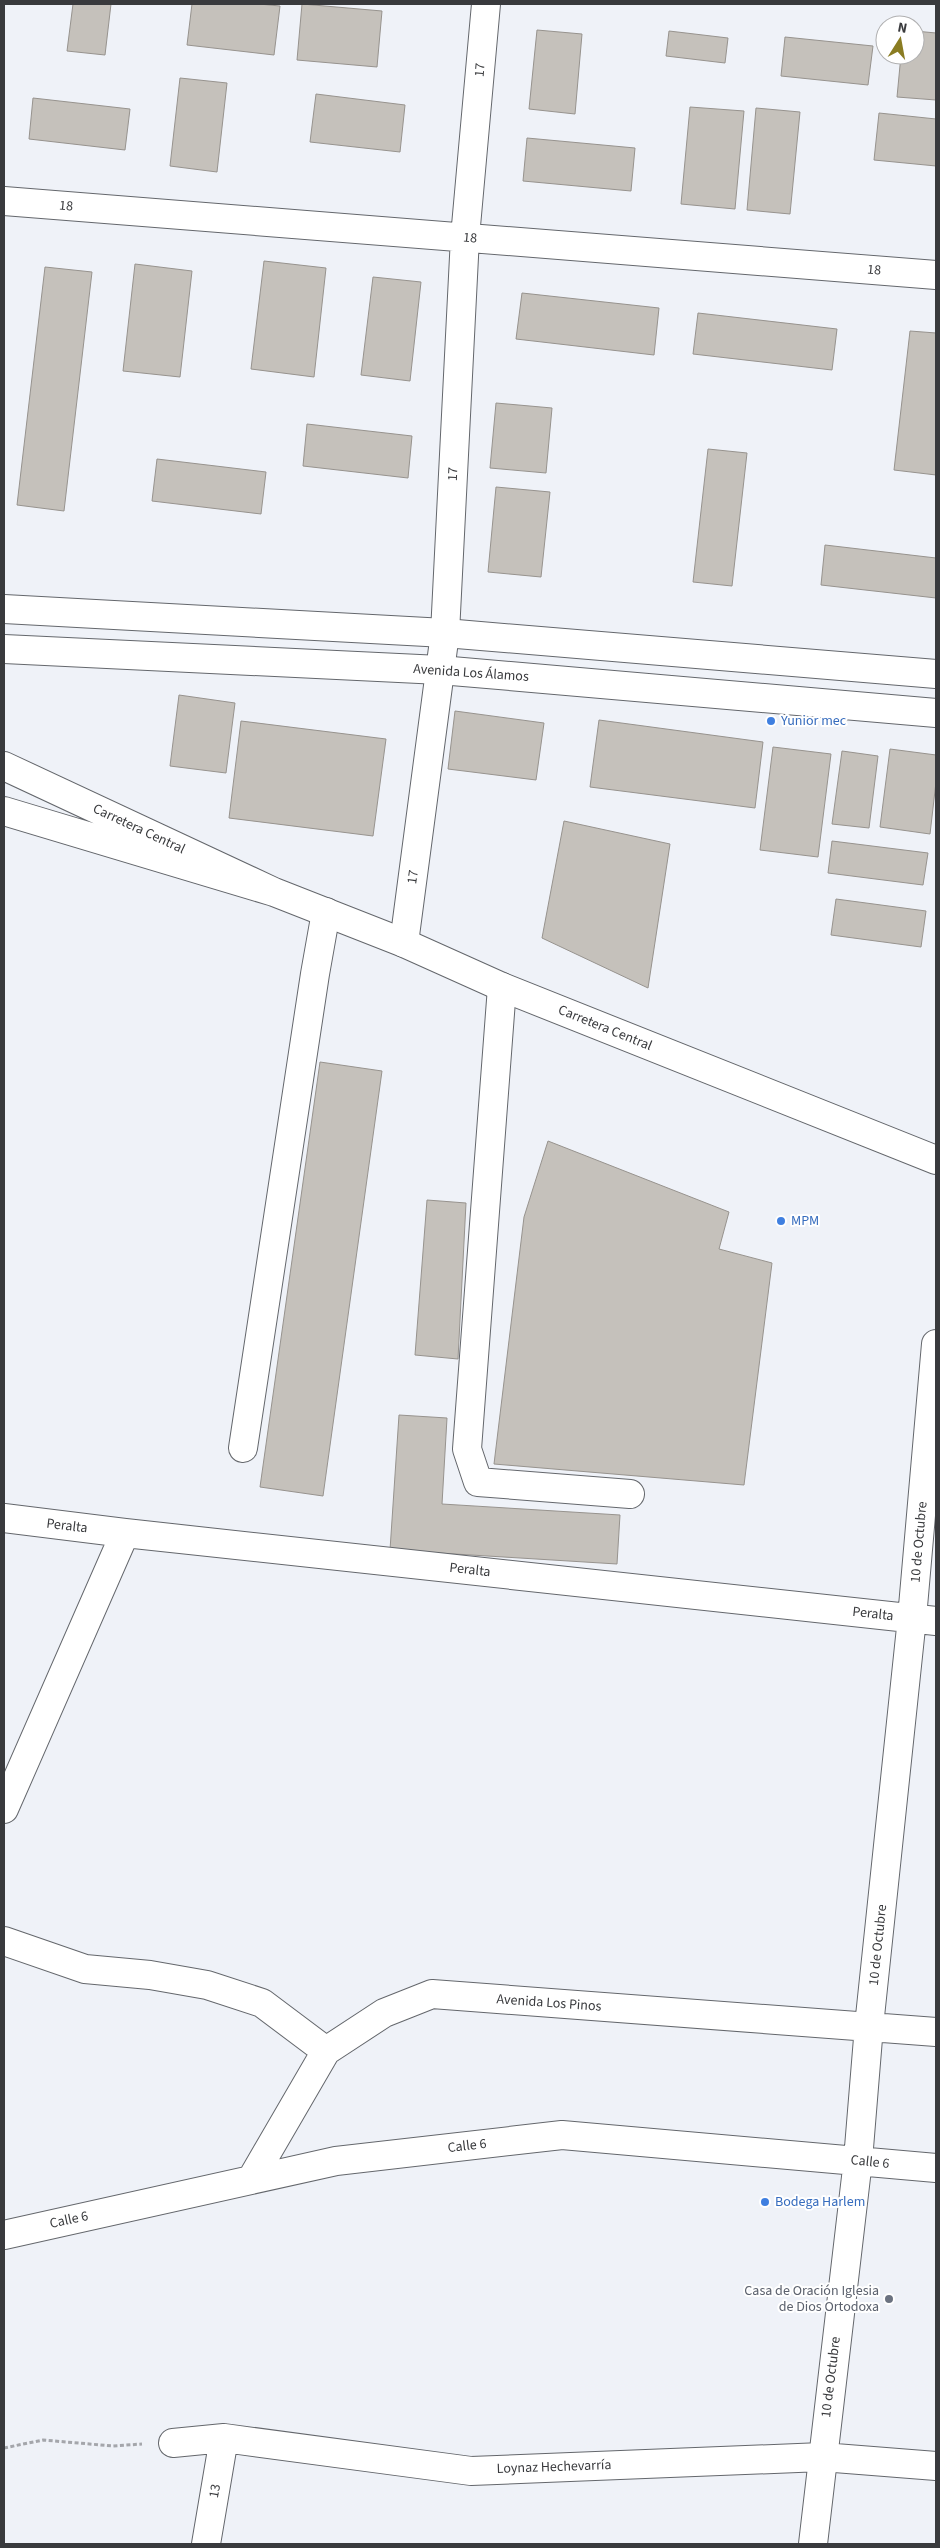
<svg xmlns="http://www.w3.org/2000/svg" width="940" height="2548" font-family="'Source Sans 3',sans-serif">
  <style>
    .building { fill: #c5c1bb; stroke: #97938e }
    .lines { fill: none; stroke-linecap: round; stroke-linejoin: round }
    .minor-casing { stroke: #64676c; stroke-width: 30 }
    .major-casing { stroke: #64676c; stroke-width: 30 }
    .path { stroke: #a4a6ab; stroke-width: 3; stroke-dasharray: 4 2.5; stroke-linecap: butt }
    .minor { stroke: #fff; stroke-width: 28 }
    .major { stroke: #fff; stroke-width: 28 }
    .shop-dot { fill: #3f7fe0; stroke: #fff; stroke-width: 2 }
    .worship-dot { fill: #6b7280; stroke: #fff; stroke-width: 2 }
    .labels { text-anchor: middle; dominant-baseline: central; stroke-width: 4; stroke-linejoin: round; paint-order: stroke }
    .street-label { font-size: 14px; fill: #393a3d; stroke: #fff }
    .shop-label { font-size: 14px; fill: #366cbe; stroke: #fff; text-anchor: start }
    .worship-label { font-size: 14px; fill: #5b616d; stroke: #fff; text-anchor: end }
  </style>
  <rect width="100%" height="100%" fill="#eff2f8"/>
  <path class="building" d="M 73,4 L 111,4 L 105,55 L 67,51 Z
    M 192,4 L 259,4 L 280,6 L 274,55 L 187,45 Z
    M 302,4 L 382,11 L 377,67 L 297,60 Z
    M 537,30 L 582,34 L 575,114 L 529,109 Z
    M 669,31 L 728,38 L 725,63 L 666,56 Z
    M 915,31 L 936,33 L 936,100 L 897,97 L 901,55 L 915,55 Z
    M 785,37 L 873,46 L 868,85 L 781,76 Z
    M 180,78 L 227,83 L 217,172 L 170,166 Z
    M 316,94 L 405,105 L 400,152 L 310,142 Z
    M 33,98 L 130,109 L 125,150 L 29,139 Z
    M 690,107 L 744,111 L 735,209 L 681,204 Z
    M 756,108 L 800,112 L 790,214 L 747,210 Z
    M 879,113 L 936,119 L 936,166 L 874,160 Z
    M 527,138 L 635,148 L 631,191 L 523,181 Z
    M 264,261 L 326,268 L 314,377 L 251,369 Z
    M 135,264 L 192,271 L 180,377 L 123,371 Z
    M 45,267 L 92,272 L 64,511 L 17,505 Z
    M 373,277 L 421,282 L 410,381 L 361,375 Z
    M 522,293 L 659,308 L 654,355 L 516,339 Z
    M 698,313 L 837,329 L 832,370 L 693,354 Z
    M 910,331 L 936,333 L 936,475 L 894,470 Z
    M 496,403 L 552,408 L 546,473 L 490,468 Z
    M 307,424 L 412,436 L 408,478 L 303,466 Z
    M 708,449 L 747,453 L 732,586 L 693,582 Z
    M 157,459 L 266,472 L 261,514 L 152,501 Z
    M 496,487 L 550,492 L 541,577 L 488,572 Z
    M 825,545 L 936,558 L 936,598 L 821,585 Z
    M 179,695 L 235,703 L 226,773 L 170,766 Z
    M 455,711 L 544,723 L 536,780 L 448,769 Z
    M 599,720 L 763,742 L 755,808 L 590,787 Z
    M 241,721 L 386,739 L 373,836 L 229,818 Z
    M 773,747 L 831,754 L 818,857 L 760,850 Z
    M 890,749 L 936,755 L 936,782 L 930,834 L 880,827 Z
    M 842,751 L 878,756 L 869,828 L 832,824 Z
    M 564,821 L 670,844 L 648,988 L 542,938 Z
    M 832,841 L 928,853 L 923,885 L 828,873 Z
    M 836,899 L 926,911 L 921,947 L 831,935 Z
    M 320,1062 L 382,1071 L 323,1496 L 260,1487 Z
    M 548,1141 L 729,1212 L 719,1249 L 772,1263 L 744,1485 L 494,1464 L 524,1217 Z
    M 427,1200 L 466,1203 L 458,1359 L 415,1355 Z
    M 399,1415 L 447,1418 L 442,1504 L 620,1515 L 617,1564 L 390,1550 Z"/>
  <g class="lines">
    <g class="minor-casing">
      <path id="minor" d="M 4,201 L 936,275
        M 404,943 L 445,633 L 465,237 L 486,4
        M 502,987 L 467,1449 L 478,1482 L 630,1494
        M 243,1448 L 315,974 L 326,912
        M 4,1518 L 125,1533 L 936,1621
        M 4,1809 L 125,1533
        M 4,1941 L 85,1969 L 150,1975 L 207,1985 L 262,2003 L 326,2051
        M 251,2180 L 326,2051 L 384,2013 L 432,1994 L 936,2032
        M 4,2235 L 336,2161 L 562,2135 L 936,2168
        M 173,2443 L 224,2438 L 471,2471 L 822,2457 L 936,2466
        M 206,2544 L 224,2438
        M 813,2544 L 858,2160 L 869,2026 L 912,1618 L 936,1344"/>
    </g>
    <g class="major-casing">
      <path id="major" d="M 4,609 L 445,633 L 936,674
        M 4,649 L 440,670 L 936,713
        M 4,766 L 274,892 L 4,811
        M 274,892 L 404,943 L 502,987 L 936,1160"/>
    </g>
    <path class="path" d="M 4,2448 L 43,2440 L 113,2446 L 142,2444"/>
    <use href="#minor" class="minor"/>
    <use href="#major" class="major"/>
  </g>
  <g class="shop-dot">
    <circle cx="771" cy="721" r="5"/>
    <circle cx="781" cy="1221" r="5"/>
    <circle cx="765" cy="2202" r="5"/>
  </g>
  <circle class="worship-dot" cx="889" cy="2299" r="5"/>
  <g class="labels">
    <g class="street-label">
      <text transform="translate(480 70) rotate(-85)">17</text>
      <text transform="translate(66 206) rotate(5)">18</text>
      <text transform="translate(470 238) rotate(5)">18</text>
      <text transform="translate(874 270) rotate(5)">18</text>
      <text transform="translate(453 474) rotate(-87)">17</text>
      <text transform="translate(471 673) rotate(4)">Avenida Los Álamos</text>
      <text transform="translate(139 829) rotate(25)">Carretera Central</text>
      <text transform="translate(413 877) rotate(-82)">17</text>
      <text transform="translate(605 1028) rotate(22)">Carretera Central</text>
      <text transform="translate(67 1526) rotate(7)">Peralta</text>
      <text transform="translate(919 1542) rotate(-85)">10 de Octubre</text>
      <text transform="translate(470 1570) rotate(6)">Peralta</text>
      <text transform="translate(873 1614) rotate(6)">Peralta</text>
      <text transform="translate(878 1945) rotate(-84)">10 de Octubre</text>
      <text transform="translate(549 2003) rotate(4)">Avenida Los Pinos</text>
      <text transform="translate(467 2146) rotate(-7)">Calle 6</text>
      <text transform="translate(870 2162) rotate(6)">Calle 6</text>
      <text transform="translate(69 2220) rotate(-12)">Calle 6</text>
      <text transform="translate(831 2377) rotate(-83)">10 de Octubre</text>
      <text transform="translate(554 2467) rotate(-2)">Loynaz Hechevarría</text>
      <text transform="translate(215 2491) rotate(-80)">13</text>
    </g>
    <g class="shop-label">
      <text x="781" y="721">Yunior mec</text>
      <text x="791" y="1221">MPM</text>
      <text x="775" y="2202">Bodega Harlem</text>
    </g>
    <g class="worship-label">
      <text x="879" y="2291">Casa de Oración Iglesia<tspan x="879" dy="16">de Dios Ortodoxa</tspan></text>
    </g>
  </g>
  <rect width="940" height="2548" fill="none" stroke="#393a3d" stroke-width="10"/>
  <g transform="translate(900 40) rotate(11)"><circle r="24" fill="#ffffff" stroke="#b0b0b1"/>
  <path d="M0-4L9 19L0 12L-9 19Z" fill="#8a7c22"/>
  <text y="-8" font-size="14" font-weight="bold" text-anchor="middle" fill="#393a3d">N</text>
  </g>
</svg>
